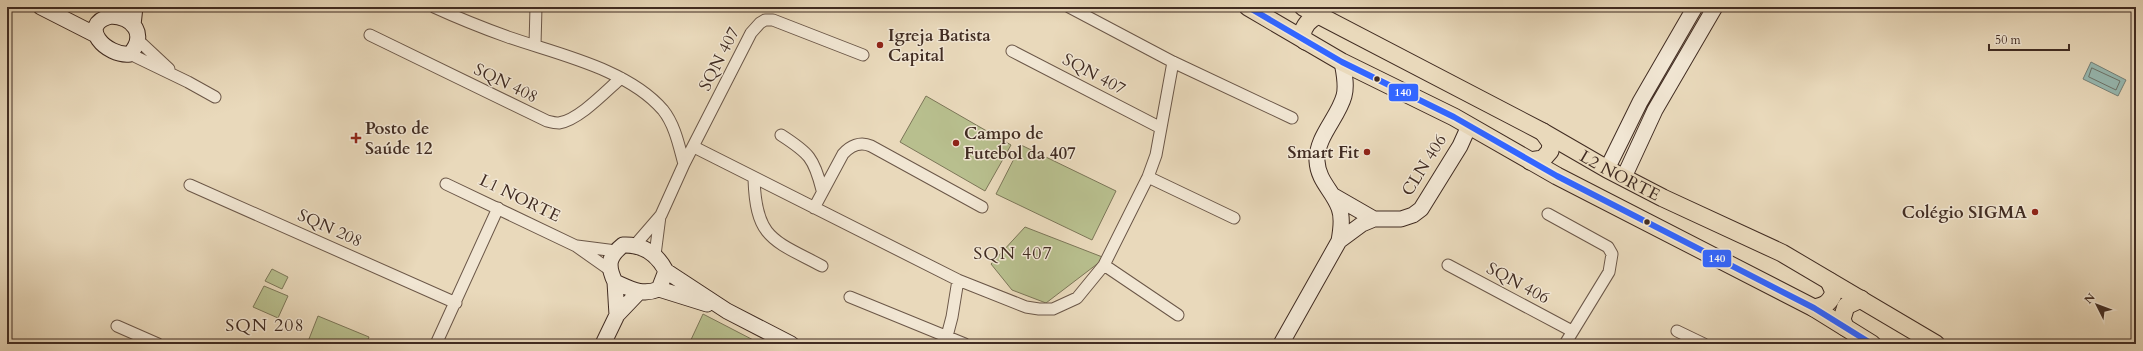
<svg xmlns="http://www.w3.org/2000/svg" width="2143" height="351" font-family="Cardo,serif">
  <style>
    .green { fill: #b8bf8e; stroke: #7c7658 }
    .water { fill: #97bab3; stroke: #758179 }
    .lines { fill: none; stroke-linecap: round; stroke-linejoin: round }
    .shore { stroke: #6c736a; stroke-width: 1 }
    .street-casing { stroke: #6b5748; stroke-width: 13 }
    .secondary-casing { stroke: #412c22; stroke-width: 17 }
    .primary-casing { stroke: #412c22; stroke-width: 19 }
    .street { stroke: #f1e6d3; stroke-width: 11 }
    .secondary { stroke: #f1e6d3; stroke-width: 15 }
    .primary { stroke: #e9d9bb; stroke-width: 17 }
    .bus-1-casing { stroke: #f1e6d3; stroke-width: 9 }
    .bus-1 { stroke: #36f; stroke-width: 6 }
    .poi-dot { fill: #8f2418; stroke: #f1e6d3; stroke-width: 1.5 }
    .bus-dot { fill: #412c22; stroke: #f1e6d3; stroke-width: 1.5 }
    .labels { text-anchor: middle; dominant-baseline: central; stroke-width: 3; stroke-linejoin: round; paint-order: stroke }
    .poi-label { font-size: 17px; font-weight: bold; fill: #412c22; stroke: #f1e6d3; text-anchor: start }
    .street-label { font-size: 17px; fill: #412c22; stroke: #f1e6d3 }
    .neighbourhood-label { font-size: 18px; letter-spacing: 1px; fill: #412c22; stroke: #f1e6d3 }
    .line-badge { stroke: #f1e6d3; stroke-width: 1.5 }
    .badge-label { font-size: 11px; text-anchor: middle; font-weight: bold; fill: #fff }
  </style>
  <rect width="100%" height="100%" fill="#e9d9bb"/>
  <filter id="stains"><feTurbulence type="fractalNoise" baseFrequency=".005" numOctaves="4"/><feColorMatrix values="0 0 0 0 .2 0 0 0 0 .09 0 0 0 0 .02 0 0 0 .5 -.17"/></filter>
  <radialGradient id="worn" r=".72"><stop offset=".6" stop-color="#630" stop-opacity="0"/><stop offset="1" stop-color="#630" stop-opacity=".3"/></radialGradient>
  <path class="green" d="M 926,96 L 1011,145 L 985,191 L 900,142 Z
    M 1021,145 L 1116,191 L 1092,240 L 996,194 Z
    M 1025,227 L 1105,258 L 1046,303 L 1012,290 L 991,264 Z
    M 272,269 L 288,277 L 282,289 L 265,281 Z
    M 264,286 L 288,296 L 278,318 L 253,307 Z
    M 703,314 L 761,344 L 689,344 Z
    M 318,316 L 369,337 L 366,344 L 307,344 Z"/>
  <path class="water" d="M 2091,62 L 2126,80 L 2118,96 L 2083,79 Z"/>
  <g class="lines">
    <path class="shore" d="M 2092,68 L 2120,81 L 2116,90 L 2089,77 Z"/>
    <g class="street-casing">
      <path id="street" d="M 434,7 C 458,18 483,28 508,37 C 557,54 628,69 663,110 C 675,125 679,146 684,164
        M 1069,7 L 1173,62 L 1292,118
        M 370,35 L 547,121 C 551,122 555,123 559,123 C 579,120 606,91 621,78
        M 139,41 L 169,69
        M 535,45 L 536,7
        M 1012,51 L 1161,128
        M 130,54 L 188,82 L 215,97
        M 781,135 C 809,153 814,158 822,190
        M 694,147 L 958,280 L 1026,307 L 1039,309 L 1053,309 L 1077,298 L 1104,265 L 1148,177 L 1156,155 L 1173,62
        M 1148,177 L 1234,218
        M 754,179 C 756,239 773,240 822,266
        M 446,184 L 576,246 L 610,270
        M 190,185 L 456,303
        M 814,208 L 843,154 C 850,146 860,141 871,146 L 982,207
        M 1548,214 L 1608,247 L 1612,254 L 1609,272 L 1565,344
        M 635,245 L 661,215 L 684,164 L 751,33 L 760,23 L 765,20 L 773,20 L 863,55
        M 577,246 L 616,251
        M 655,255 L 660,216
        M 1104,265 L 1178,315
        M 1448,265 L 1572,331
        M 850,297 L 965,344
        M 117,326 L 158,344
        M 1677,331 L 1704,344
        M 947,336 L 952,317 L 958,280
        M 436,344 L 498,208"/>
    </g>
    <g class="secondary-casing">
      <path id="secondary" d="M 41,7 L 96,35
        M 111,16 C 134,17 147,35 130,54 C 107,57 76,25 111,16 Z
        M 133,25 L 135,7
        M 1607,169 L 1640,102 L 1695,7
        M 1624,177 L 1655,110 L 1715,7
        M 1334,196 L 1374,219
        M 1339,241 C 1341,230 1343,218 1339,208 C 1333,191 1318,181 1317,161 C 1316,137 1338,118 1344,96 C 1347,85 1344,73 1342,62
        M 623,245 C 643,244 657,254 666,271 L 659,289 C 642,296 631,289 615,282 C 607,265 608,257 623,245 Z
        M 666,271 L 727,311 L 791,344
        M 615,282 L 617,315
        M 659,289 L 707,304
        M 603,344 L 617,315 L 638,293
        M 1281,344 L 1339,241 L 1362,224 L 1374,219 L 1401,219 L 1413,215 L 1421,209 L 1460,146 L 1469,126"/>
    </g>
    <g class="primary-casing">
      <g id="primary">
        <path d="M 1248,7 L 1342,62 L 1454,117 L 1557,176 L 1814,308 L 1872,344"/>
        <path id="s1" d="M 1303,7 L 1543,132 L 1607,169 L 1663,198 L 1782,253 L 1936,344"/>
        <path d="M 1305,41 L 1302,35 C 1304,25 1309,20 1318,15"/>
        <path d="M 1530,161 L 1543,159 L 1550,151 L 1551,143 L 1543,132"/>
        <path d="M 1814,308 C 1825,306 1830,303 1834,292 L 1829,281"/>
        <path d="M 1845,327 L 1842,319 L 1846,306 L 1861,299"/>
      </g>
    </g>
    <use href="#street" class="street"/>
    <use href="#secondary" class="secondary"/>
    <use href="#primary" class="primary"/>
    <g class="bus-1-casing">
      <path id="bus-1" d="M 1248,7 L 1342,62 L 1454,117 L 1557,176 L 1814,308 L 1872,344"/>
    </g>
    <use href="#bus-1" class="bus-1"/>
  </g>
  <g class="poi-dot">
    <circle cx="880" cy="45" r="4"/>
    <path d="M354 132h4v4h4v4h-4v4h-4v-4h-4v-4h4z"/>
    <circle cx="956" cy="143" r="4"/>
    <circle cx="1367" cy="152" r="4"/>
    <circle cx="2035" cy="212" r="4"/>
  </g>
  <g class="bus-dot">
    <circle cx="1377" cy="79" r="3.5"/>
    <circle cx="1647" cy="222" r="3.5"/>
  </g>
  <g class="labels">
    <g class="poi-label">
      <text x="888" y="35">Igreja Batista<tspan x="888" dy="20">Capital</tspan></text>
      <text x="365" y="128">Posto de<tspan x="365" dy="20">Saúde 12</tspan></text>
      <text x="964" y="133">Campo de<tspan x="964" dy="20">Futebol da 407</tspan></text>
      <text x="1359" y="152" text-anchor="end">Smart Fit</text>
      <text x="2027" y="212" text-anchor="end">Colégio SIGMA</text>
    </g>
    <g class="street-label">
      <text transform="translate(719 59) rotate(-63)">SQN 407</text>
      <text transform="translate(1094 74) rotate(28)">SQN 407</text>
      <text transform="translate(506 83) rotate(26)">SQN 408</text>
      <text transform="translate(1424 165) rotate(-58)">CLN 406</text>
      <text stroke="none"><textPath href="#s1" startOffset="359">L2 NORTE</textPath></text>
      <text transform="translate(520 198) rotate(26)">L1 NORTE</text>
      <text transform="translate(330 228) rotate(24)">SQN 208</text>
      <text transform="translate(1518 283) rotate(28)">SQN 406</text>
    </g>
    <g class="neighbourhood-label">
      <text x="1013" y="253">SQN 407</text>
      <text x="265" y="325">SQN 208</text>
    </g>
  </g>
  <g class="line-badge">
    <rect x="1388" y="83" width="31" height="19" rx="4" fill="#36f"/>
    <rect x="1702" y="249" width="30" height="19" rx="4" fill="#36f"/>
  </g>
  <g class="badge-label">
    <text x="1403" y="96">140</text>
    <text x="1717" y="262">140</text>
  </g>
  <rect width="2143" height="351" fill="none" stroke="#e9d9bb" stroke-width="24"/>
  <rect x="8" y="8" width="2127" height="335" fill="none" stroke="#412c22" stroke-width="2"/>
  <rect x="12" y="12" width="2119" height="327" fill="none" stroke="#412c22"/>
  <g transform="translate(2097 305) rotate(312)" stroke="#f1e6d3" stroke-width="3" paint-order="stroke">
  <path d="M0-3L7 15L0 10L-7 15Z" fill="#412c22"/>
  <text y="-6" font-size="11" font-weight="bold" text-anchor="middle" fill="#412c22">N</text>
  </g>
  <path d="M1989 44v6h80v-6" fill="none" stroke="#412c22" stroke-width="2"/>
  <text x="1995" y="44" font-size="12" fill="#412c22" stroke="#f1e6d3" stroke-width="3" paint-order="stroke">50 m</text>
  <rect width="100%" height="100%" filter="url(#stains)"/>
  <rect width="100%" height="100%" fill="url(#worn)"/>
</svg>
